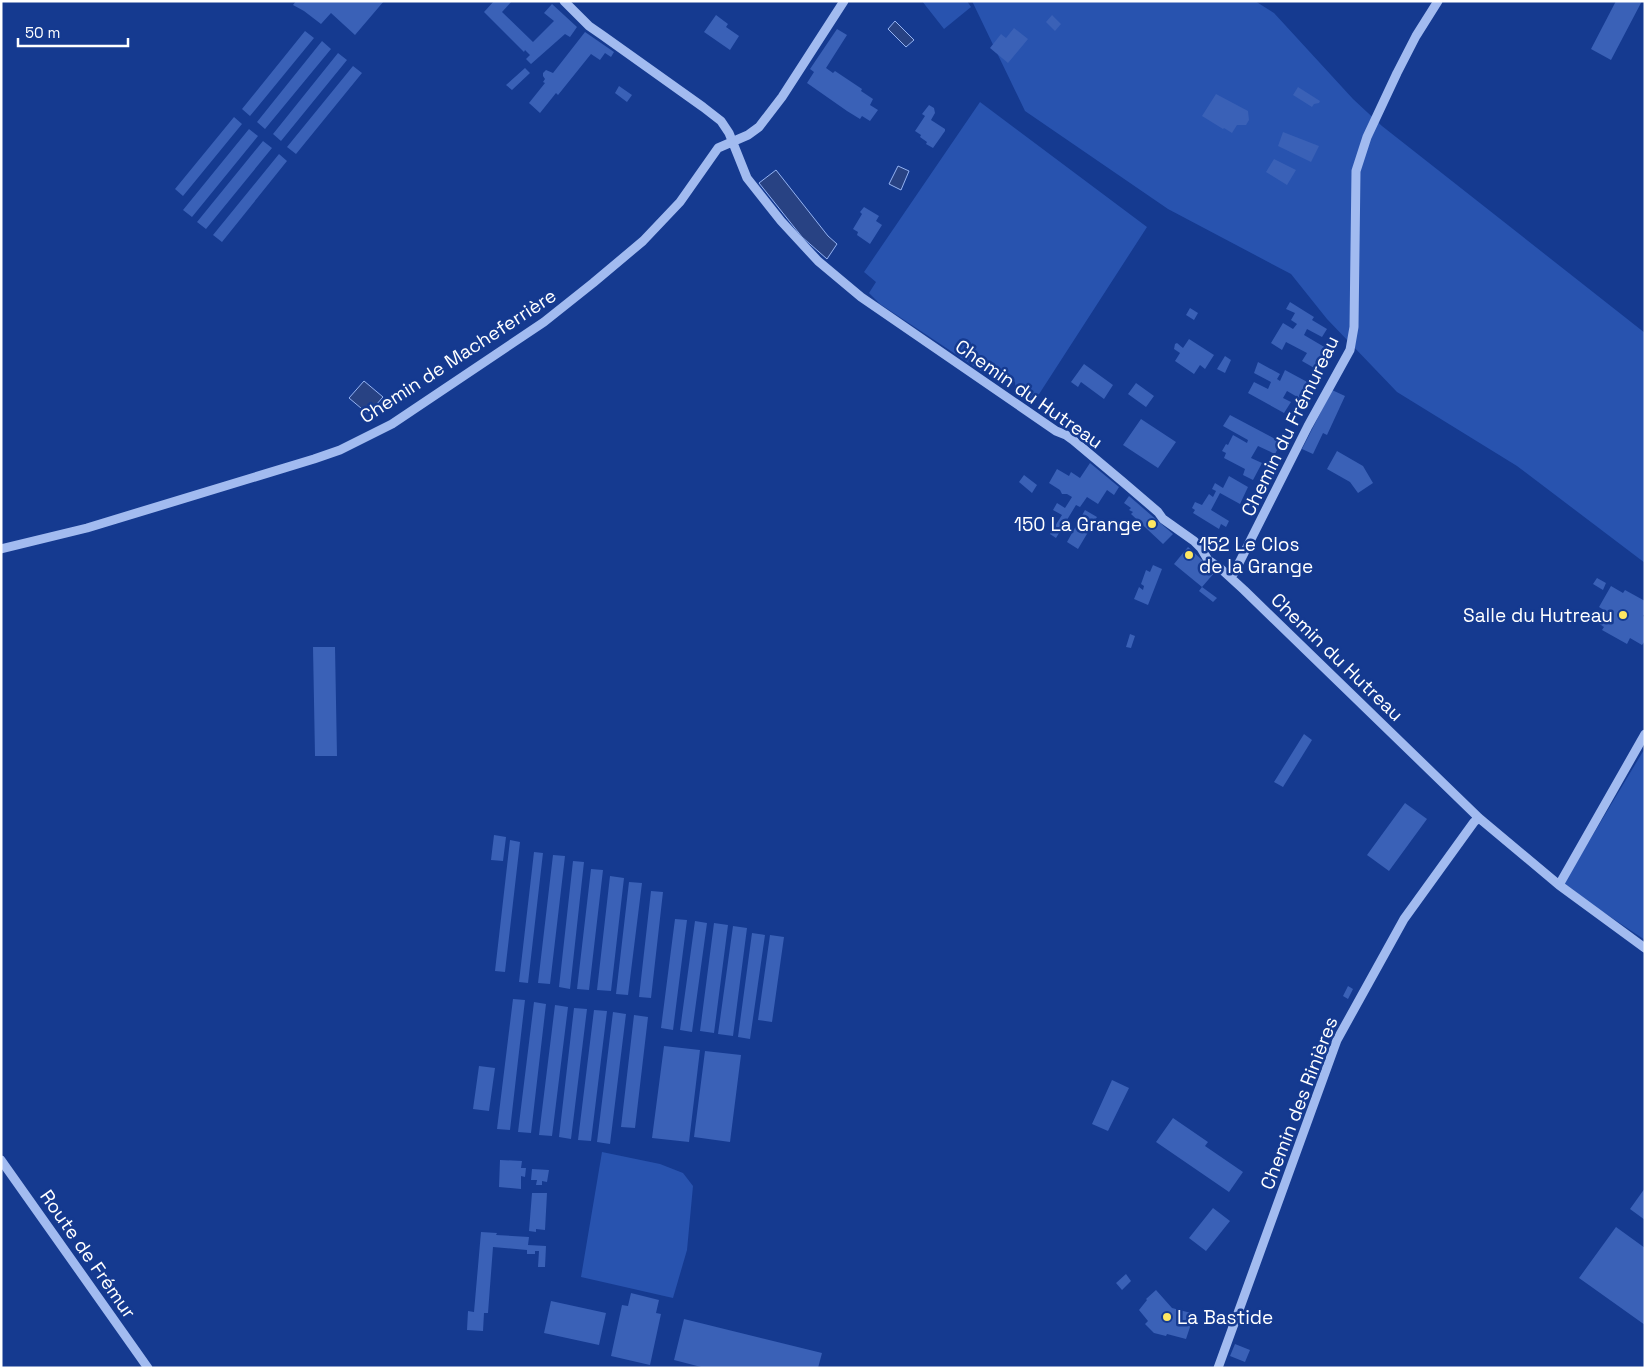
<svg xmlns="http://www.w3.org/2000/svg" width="1646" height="1369" font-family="'Space Grotesk',sans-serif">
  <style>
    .green { fill: #2853af }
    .water { fill: #284283; stroke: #94b3f3 }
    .building { fill: #3a61b7 }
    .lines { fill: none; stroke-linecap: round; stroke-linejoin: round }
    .minor { stroke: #a2bbf0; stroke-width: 9 }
    .poi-dot { fill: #ffe762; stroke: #153a90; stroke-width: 2 }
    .labels { text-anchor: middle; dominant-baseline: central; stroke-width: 5; stroke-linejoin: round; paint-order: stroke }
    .street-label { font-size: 19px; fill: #fff; stroke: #153a90 }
    .poi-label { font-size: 19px; fill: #fff; stroke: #153a90; text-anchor: end }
  </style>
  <rect width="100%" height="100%" fill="#153a90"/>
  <path class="green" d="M 922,1 L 967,1 L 971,7 L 944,29 Z
    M 972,1 L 1255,1 L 1274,13 L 1353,99 L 1382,126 L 1645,333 L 1645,563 L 1517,466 L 1397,392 L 1327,319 L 1291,274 L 1168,209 L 1025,111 Z
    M 980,102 L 1147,227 L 1032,405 L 1016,395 L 1015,382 L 1005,375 L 990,377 L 880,304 L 869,293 L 876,282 L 864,272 Z
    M 1645,748 L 1645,940 L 1594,906 L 1564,883 Z
    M 602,1152 L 660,1164 L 683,1173 L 693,1186 L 687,1250 L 673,1298 L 581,1277 Z"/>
  <path class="water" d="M 895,21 L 914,40 L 906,47 L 888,29 Z
    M 898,166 L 909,171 L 901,190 L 889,184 Z
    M 776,170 L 828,236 L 837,244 L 827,259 L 802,237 L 759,183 Z
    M 364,381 L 383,397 L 368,414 L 349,398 Z"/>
  <path class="building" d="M 296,1 L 384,1 L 355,35 L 331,13 L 321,24 L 304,11 L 293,5 Z
    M 494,1 L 512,1 L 502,12 L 533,42 L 554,21 L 544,13 L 552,4 L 577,27 L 570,37 L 565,34 L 531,64 L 526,59 L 530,55 L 525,50 L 524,52 L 484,12 Z
    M 1616,1 L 1642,1 L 1611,60 L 1591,49 Z
    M 716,15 L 728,24 L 726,27 L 739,36 L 730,50 L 704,32 Z
    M 1052,15 L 1061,24 L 1055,31 L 1046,22 Z
    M 1014,28 L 1028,39 L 1008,63 L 990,48 L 1001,34 L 1006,38 Z
    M 837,29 L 847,35 L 826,68 L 833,73 L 835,71 L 862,89 L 861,91 L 873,99 L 870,105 L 878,110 L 870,121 L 862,116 L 860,119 L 847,111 L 807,83 L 814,72 L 810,69 Z
    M 305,31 L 314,38 L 250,116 L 242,109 Z
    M 585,32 L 614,52 L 611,57 L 605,53 L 600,60 L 591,54 L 558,95 L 556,93 L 540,113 L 529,103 L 545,83 L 543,82 L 545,79 L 543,76 L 543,73 L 546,70 L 553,73 Z
    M 322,41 L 331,49 L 265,129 L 257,122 Z
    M 338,53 L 347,60 L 281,141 L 273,134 Z
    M 353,66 L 362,73 L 296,154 L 287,147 Z
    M 525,68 L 530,73 L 512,90 L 506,85 Z
    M 619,86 L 632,95 L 627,102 L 615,93 Z
    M 1298,87 L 1320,101 L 1319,103 L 1314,104 L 1312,107 L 1293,95 Z
    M 1216,94 L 1248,111 L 1249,120 L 1246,125 L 1237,125 L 1232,133 L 1224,128 L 1223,129 L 1202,116 Z
    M 929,105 L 934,108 L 935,113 L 931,120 L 945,129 L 945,131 L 933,148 L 926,144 L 927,142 L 920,137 L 921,135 L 915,131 L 925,116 L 922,114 Z
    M 234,117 L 242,124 L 183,196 L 175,189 Z
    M 249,129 L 258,136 L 192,217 L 183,210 Z
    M 1283,132 L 1319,146 L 1311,162 L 1278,146 Z
    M 263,141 L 272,148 L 206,229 L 197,222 Z
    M 279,154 L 287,161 L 222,242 L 213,235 Z
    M 1274,159 L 1296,170 L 1287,185 L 1266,172 Z
    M 864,207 L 879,216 L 876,221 L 882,225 L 870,244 L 857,235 L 858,232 L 853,229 L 862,214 L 860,212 Z
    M 1290,302 L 1314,317 L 1312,320 L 1327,329 L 1322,337 L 1307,329 L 1304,335 L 1326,348 L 1316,369 L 1302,361 L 1307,353 L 1286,342 L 1282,350 L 1271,343 L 1283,323 L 1293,329 L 1297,324 L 1291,320 L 1295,313 L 1286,309 Z
    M 1190,308 L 1198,313 L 1194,320 L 1186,315 Z
    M 1189,339 L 1214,355 L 1205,369 L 1200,365 L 1194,374 L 1175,361 L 1180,353 L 1174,349 L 1175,344 L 1177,343 L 1183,348 Z
    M 1225,356 L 1231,360 L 1225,373 L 1217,369 Z
    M 1258,362 L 1280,374 L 1277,379 L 1280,381 L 1285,370 L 1311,384 L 1306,395 L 1309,397 L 1306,402 L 1287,391 L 1283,398 L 1291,402 L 1284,413 L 1248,393 L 1254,382 L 1268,389 L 1271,382 L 1254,373 Z
    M 1084,364 L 1113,385 L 1104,399 L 1081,382 L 1078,387 L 1071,382 Z
    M 1136,383 L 1154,396 L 1146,407 L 1128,394 Z
    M 1332,390 L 1345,396 L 1327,435 L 1323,433 L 1313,454 L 1302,449 Z
    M 1230,415 L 1281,442 L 1275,454 L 1258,446 L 1251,458 L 1262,463 L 1253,480 L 1243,475 L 1245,469 L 1224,458 L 1226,453 L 1222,451 L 1226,444 L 1228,445 L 1233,435 L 1247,443 L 1248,440 L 1223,426 Z
    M 1141,419 L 1176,442 L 1158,468 L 1123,445 Z
    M 1337,451 L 1363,466 L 1373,483 L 1358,493 L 1350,482 L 1327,469 Z
    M 1090,463 L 1119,487 L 1114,495 L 1107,490 L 1098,504 L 1087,497 L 1080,507 L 1076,505 L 1056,538 L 1050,534 L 1062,515 L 1053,510 L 1057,503 L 1065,508 L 1072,497 L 1067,494 L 1062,494 L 1060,490 L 1049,483 L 1057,469 L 1069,476 L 1071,472 L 1080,478 Z
    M 1024,475 L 1037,485 L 1032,493 L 1019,482 Z
    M 1229,476 L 1248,487 L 1240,504 L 1220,493 L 1211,510 L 1229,521 L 1226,527 L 1221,524 L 1219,529 L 1193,513 L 1195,510 L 1192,508 L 1195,502 L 1202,505 L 1209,494 L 1213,497 L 1216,491 L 1212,489 L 1215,483 L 1223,488 Z
    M 1129,496 L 1173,534 L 1163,544 L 1131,514 L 1133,512 L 1129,510 L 1131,508 L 1124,503 Z
    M 1085,510 L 1097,517 L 1078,549 L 1067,542 Z
    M 1188,547 L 1215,572 L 1202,587 L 1174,564 Z
    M 1153,565 L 1162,569 L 1148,605 L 1134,599 L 1139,587 L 1143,590 L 1144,586 L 1141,584 L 1146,570 L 1150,572 Z
    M 1597,578 L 1606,583 L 1603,590 L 1593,584 Z
    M 1611,586 L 1623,593 L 1625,590 L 1645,601 L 1645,613 L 1643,616 L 1645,617 L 1645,641 L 1642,645 L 1630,638 L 1627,644 L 1602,630 L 1604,627 L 1598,623 L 1604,613 L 1605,614 L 1607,612 L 1599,607 Z
    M 1202,587 L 1217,598 L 1213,602 L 1199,591 Z
    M 1130,634 L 1135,636 L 1131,648 L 1126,647 Z
    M 313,647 L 335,647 L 337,756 L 315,756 Z
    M 1304,734 L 1312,740 L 1283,787 L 1274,782 Z
    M 1405,803 L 1427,819 L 1389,871 L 1367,855 Z
    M 494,835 L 506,837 L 503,861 L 491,860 Z
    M 510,840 L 520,842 L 505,972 L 495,971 Z
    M 534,852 L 543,853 L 528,983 L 519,982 Z
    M 553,855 L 565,856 L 550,984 L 538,983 Z
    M 573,861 L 584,862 L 570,989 L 559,987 Z
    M 591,869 L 603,870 L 589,990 L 577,989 Z
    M 610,876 L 624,878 L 611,991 L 597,990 Z
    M 629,882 L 642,883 L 628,995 L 616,994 Z
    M 651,891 L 663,892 L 651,998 L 639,997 Z
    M 675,919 L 687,920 L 673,1030 L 661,1028 Z
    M 695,921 L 707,923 L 692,1032 L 680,1030 Z
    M 714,923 L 728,925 L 714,1033 L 700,1031 Z
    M 733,926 L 747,928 L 733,1036 L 718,1034 Z
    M 752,933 L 765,935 L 750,1039 L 738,1037 Z
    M 770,935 L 784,937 L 772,1022 L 758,1020 Z
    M 1348,986 L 1353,989 L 1348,999 L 1343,996 Z
    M 513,999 L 525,1000 L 510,1130 L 497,1129 Z
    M 534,1002 L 546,1004 L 531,1133 L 518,1132 Z
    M 555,1005 L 568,1007 L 552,1136 L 539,1135 Z
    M 574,1008 L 587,1009 L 571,1139 L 559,1137 Z
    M 594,1010 L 607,1011 L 591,1141 L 578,1140 Z
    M 613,1012 L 626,1014 L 610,1144 L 597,1142 Z
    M 634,1015 L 648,1017 L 635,1128 L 621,1127 Z
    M 664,1046 L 700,1050 L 689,1142 L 652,1138 Z
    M 705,1051 L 741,1055 L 730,1142 L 694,1137 Z
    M 479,1066 L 495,1068 L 489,1111 L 473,1109 Z
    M 1112,1080 L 1129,1088 L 1108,1131 L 1092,1124 Z
    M 1173,1118 L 1208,1142 L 1205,1146 L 1243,1172 L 1229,1192 L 1156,1142 Z
    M 500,1160 L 522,1161 L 521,1168 L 526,1168 L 525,1177 L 521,1176 L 521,1189 L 499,1187 Z
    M 532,1169 L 549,1170 L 547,1182 L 542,1181 L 542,1185 L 536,1185 L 537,1180 L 531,1180 Z
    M 1645,1188 L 1645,1220 L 1630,1209 Z
    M 532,1193 L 547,1193 L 545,1230 L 536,1229 L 536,1232 L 529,1231 Z
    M 1213,1208 L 1230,1221 L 1206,1251 L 1189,1238 Z
    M 1616,1227 L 1645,1248 L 1645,1325 L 1579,1278 Z
    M 481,1232 L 497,1233 L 496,1235 L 529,1237 L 528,1245 L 546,1246 L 545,1267 L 538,1267 L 539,1251 L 535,1251 L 535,1254 L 527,1254 L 527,1250 L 493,1247 L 488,1313 L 484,1313 L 483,1331 L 467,1330 L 468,1311 L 474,1312 Z
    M 1126,1274 L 1131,1281 L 1122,1290 L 1116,1283 Z
    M 1156,1290 L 1172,1308 L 1191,1313 L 1188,1323 L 1191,1324 L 1186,1339 L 1167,1334 L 1166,1336 L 1154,1333 L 1145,1324 L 1148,1321 L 1139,1310 L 1147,1300 L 1146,1299 Z
    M 631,1293 L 659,1300 L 656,1313 L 661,1314 L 650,1365 L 611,1356 L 622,1305 L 628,1306 Z
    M 551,1301 L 606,1313 L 599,1345 L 544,1333 Z
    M 684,1319 L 822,1353 L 818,1368 L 705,1368 L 674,1360 Z
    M 1235,1344 L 1250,1350 L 1245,1362 L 1230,1356 Z"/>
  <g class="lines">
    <path class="minor" d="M 564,1 L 589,26 L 602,35 L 703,107 L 721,121 L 729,133 L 747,178 L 781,221 L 818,261 L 861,297 L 1056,431 L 1066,435 L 1073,440 L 1123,482 L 1158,512 L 1163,519 L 1194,541 L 1201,548 L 1208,560 L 1220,568 L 1244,590 L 1479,818 L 1559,885 L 1645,948
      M 1,549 L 87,528 L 314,459 L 340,450 L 392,424 L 544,322 L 593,283 L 643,241 L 680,202 L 718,148 L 748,135 L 759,127 L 782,97 L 844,1
      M 1230,577 L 1234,573 L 1308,426 L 1350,350 L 1354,327 L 1356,171 L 1367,137 L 1397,73 L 1416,36 L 1438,1
      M 1559,885 L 1645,734
      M 1,1160 L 148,1368
      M 1218,1368 L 1337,1040 L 1404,919 L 1474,822 L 1479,818"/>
  </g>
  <g class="poi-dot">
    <circle cx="1152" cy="524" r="5"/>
    <circle cx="1189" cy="555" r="5"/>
    <circle cx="1623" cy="615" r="5"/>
    <circle cx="1167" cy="1317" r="5"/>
  </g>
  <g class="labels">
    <g class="street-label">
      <text transform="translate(458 356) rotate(-33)">Chemin de Macheferrière</text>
      <text transform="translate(1029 394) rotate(35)">Chemin du Hutreau</text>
      <text transform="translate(1290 426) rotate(-64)">Chemin du Frémureau</text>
      <text transform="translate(1337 657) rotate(44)">Chemin du Hutreau</text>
      <text transform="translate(1299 1103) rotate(-69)">Chemin des Rinières</text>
      <text transform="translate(88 1254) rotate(55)">Route de Frémur</text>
    </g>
    <g class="poi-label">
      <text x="1142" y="524">150 La Grange</text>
      <text x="1199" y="544" text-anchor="start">152 Le Clos<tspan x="1199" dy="22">de la Grange</tspan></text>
      <text x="1613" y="615">Salle du Hutreau</text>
      <text x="1177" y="1317" text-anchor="start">La Bastide</text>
    </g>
  </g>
  <rect width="1646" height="1369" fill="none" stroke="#ffffff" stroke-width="5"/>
  <path d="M18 38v8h110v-8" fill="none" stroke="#ffffff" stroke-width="2.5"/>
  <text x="25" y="38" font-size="15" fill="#ffffff" stroke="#153a90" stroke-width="4" paint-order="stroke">50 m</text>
</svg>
